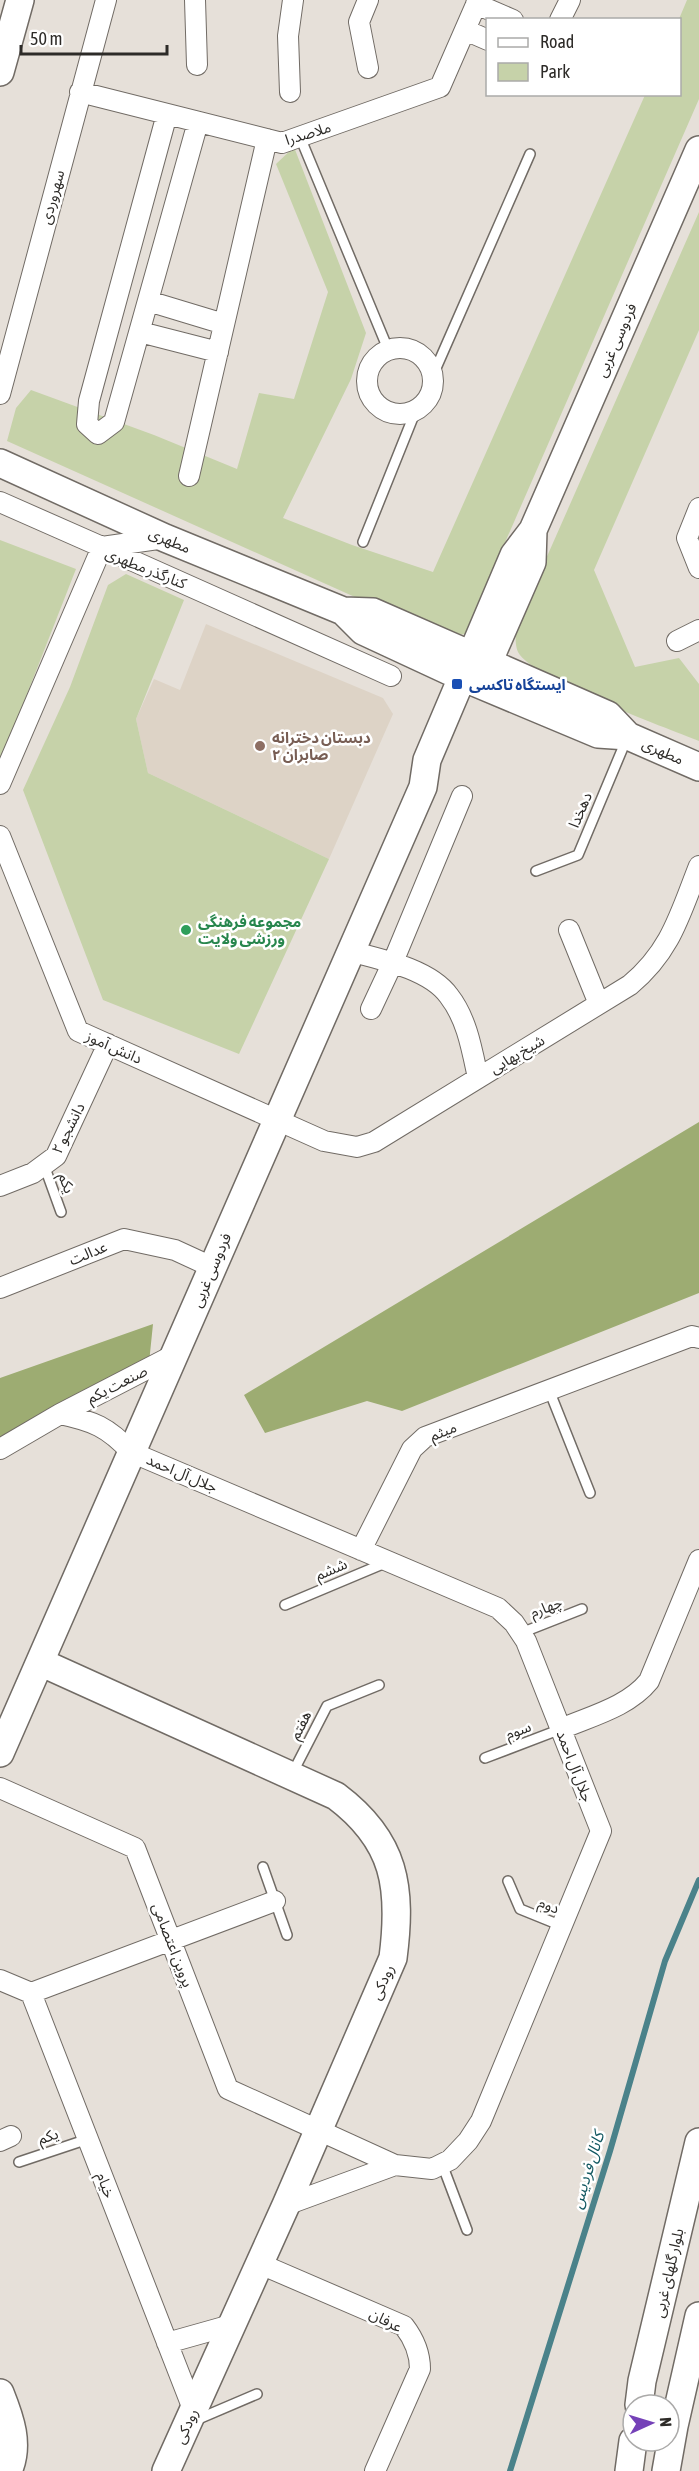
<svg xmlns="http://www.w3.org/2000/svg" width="699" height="2471" font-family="'Asap Condensed','Noto Sans Arabic',sans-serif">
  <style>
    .built { fill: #ddd3c6 }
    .green { fill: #c6d2a9 }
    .forest { fill: #9dac72 }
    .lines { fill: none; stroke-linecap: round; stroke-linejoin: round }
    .stream { stroke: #4a828a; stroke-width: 6 }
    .lane-casing { stroke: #716b65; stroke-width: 12 }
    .street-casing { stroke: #716b65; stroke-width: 22 }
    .secondary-casing { stroke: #716b65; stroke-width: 30 }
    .lane { stroke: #fff; stroke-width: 9 }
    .street { stroke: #fff; stroke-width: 20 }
    .secondary { stroke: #fff; stroke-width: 27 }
    .transit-dot { fill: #1a4fb4; stroke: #fff; stroke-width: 2 }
    .education-dot { fill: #8d6e63; stroke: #fff; stroke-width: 2 }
    .leisure-dot { fill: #2e9e5b; stroke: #fff; stroke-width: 2 }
    .labels { text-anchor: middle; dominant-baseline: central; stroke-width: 5; stroke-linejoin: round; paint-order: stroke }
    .street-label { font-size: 15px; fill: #2d2b28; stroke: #fff }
    .transit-label { font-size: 15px; font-weight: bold; fill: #164399; stroke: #fff; text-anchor: start }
    .education-label { font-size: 15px; font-weight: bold; fill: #785e54; stroke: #fff; text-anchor: start }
    .leisure-label { font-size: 15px; font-weight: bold; fill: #27864d; stroke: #fff; text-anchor: start }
    .water-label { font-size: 16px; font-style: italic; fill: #135861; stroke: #fff }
  </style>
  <rect width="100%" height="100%" fill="#e6e0d9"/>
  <path class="built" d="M 206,624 L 383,698 L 393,714 L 329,859 L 148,773 L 136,719 L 154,679 L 180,690 Z"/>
  <path class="green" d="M 687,0 L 699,0 L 699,99 L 465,634 L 444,637 L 7,441 L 16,408 L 31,390 L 154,435 L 237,469 L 259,393 L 294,399 L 328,292 L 276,164 L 294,147 L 366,333 L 351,379 L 283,518 L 352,545 L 433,572 L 645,95 L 680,94 L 679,19 Z
    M 699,212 L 699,330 L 594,570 L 635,667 L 679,658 L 699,684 L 699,741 C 665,727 533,680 518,652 C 515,646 516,636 515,629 Z
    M 0,540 L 76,569 L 0,763 Z
    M 126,574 L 184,600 L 136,719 L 148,773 L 329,859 L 239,1054 L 103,1000 L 23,790 L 70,687 L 108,585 Z"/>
  <path class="forest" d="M 699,1122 L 699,1293 L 402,1411 L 367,1401 L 265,1433 L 244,1395 Z
    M 153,1324 L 149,1363 L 0,1445 L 0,1378 Z"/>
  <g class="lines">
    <path class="stream" d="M 510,2471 L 610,2151 L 665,1961 L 699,1880"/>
    <g class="lane-casing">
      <path id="lane" d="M 300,137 L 388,349
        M 433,375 L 530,154
        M 363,542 L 416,410
        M 536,871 L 578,855 L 627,738
        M 44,1165 L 61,1212
        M 549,1390 L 590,1493
        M 285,1605 L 385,1563
        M 521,1633 L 582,1609
        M 485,1758 L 561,1729
        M 292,1774 L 327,1706 L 379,1685
        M 263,1867 L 287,1935
        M 508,1881 L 520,1909 L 562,1926
        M 19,2162 L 88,2139
        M 442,2164 L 467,2230
        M 196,2420 L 257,2394"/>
    </g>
    <g class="street-casing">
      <path id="street" d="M 195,0 L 197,65
        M 368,0 L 359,22 L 368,68
        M 476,4 L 513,20
        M 560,20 L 570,0
        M 465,30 L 488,40
        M 80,92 L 282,143 L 440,87 L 478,0
        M 290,92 L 288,36 L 293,0
        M 167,114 L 89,401 L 87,424 L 98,434 L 114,422 L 198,122
        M 148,301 L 224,324
        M 140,332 L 218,352
        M367 381a33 33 0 1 1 66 0a33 33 0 1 1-66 0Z
        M 0,394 L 106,0
        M 189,476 L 267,139
        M 0,502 L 102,547 L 165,538
        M 699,508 L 687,538 L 699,568
        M 677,641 L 699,630
        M 0,784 L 102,547 L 391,676
        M 0,836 L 78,1031 L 324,1141 L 357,1147 L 374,1142 L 630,985 C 671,951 680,914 699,866
        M 569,930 L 599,1004
        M 349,951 C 380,959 430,969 449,996 C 467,1019 472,1050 478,1078
        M 371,1009 L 393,962 L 462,796
        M 0,1186 L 33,1173 L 56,1156 L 108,1044
        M 0,1288 L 124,1239 L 175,1250 L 212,1267
        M 0,1449 L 60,1414 L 174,1355
        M 361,1550 L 412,1449 L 425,1437 L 692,1336 L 699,1338
        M 561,1729 C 591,1716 628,1707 649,1681 L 699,1560
        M 0,1788 L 135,1848 L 228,2089 L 395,2165 L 432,2169 L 450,2160 L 468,2141 L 481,2121 L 601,1831 L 526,1641 L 514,1623 L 498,1608 L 131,1452 C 108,1427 93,1421 60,1414
        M 0,1980 L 31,1993 L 193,2409
        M 31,1993 L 275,1901
        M 0,2141 L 11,2136
        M 286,2205 L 395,2165
        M 258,2263 L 404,2326 C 414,2339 420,2353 420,2369 L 375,2471
        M 167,2343 L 231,2325"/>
    </g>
    <g class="secondary-casing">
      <path id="secondary" d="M 0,72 L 20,0
        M 0,463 L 165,538 L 343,611 L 373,612 L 608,715 L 628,736
        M 343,611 L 363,631 L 462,677 L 598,734 L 628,736 L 699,767
        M 494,649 L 532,562 L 533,530
        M 40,1662 L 336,1796 C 396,1841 402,1888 393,1958 L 286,2205 L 166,2471
        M 0,1753 L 423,787 L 427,760 L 514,555 L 533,530 L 699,150
        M 0,2393 C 10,2418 20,2445 8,2471
        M 639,2405 L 642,2381 L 699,2142
        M 629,2471 L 633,2441
        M 666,2471 L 674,2426 L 699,2316"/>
    </g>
    <use href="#lane" class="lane"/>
    <use href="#street" class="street"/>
    <use href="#secondary" class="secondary"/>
  </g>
  <rect class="transit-dot" x="451" y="678" width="12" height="12" rx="3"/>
  <circle class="education-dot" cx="260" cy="746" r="6"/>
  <circle class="leisure-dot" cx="186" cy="930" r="6"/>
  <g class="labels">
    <g class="street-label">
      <text transform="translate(308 133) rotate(-17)">ملاصدرا</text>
      <text transform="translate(52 197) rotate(-75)">سهروردی</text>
      <text transform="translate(616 340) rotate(-66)">فردوسی غربی</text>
      <text transform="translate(170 540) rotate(23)">مطهری</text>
      <text transform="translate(146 568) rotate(22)">کنارگذر مطهری</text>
      <text transform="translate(663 751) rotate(24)">مطهری</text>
      <text transform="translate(580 810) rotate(-67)">دهخدا</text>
      <text transform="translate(114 1047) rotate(24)">دانش آموز</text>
      <text transform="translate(517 1054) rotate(-31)">شیخ بهایی</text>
      <text transform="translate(68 1128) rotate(-63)">دانشجو ۲</text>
      <text transform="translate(67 1183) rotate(70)">یکم</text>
      <text transform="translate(88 1253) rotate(-22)">عدالت</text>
      <text transform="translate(211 1270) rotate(-67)">فردوسی غربی</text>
      <text transform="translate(117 1384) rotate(-27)">صنعت یکم</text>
      <text transform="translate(443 1431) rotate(-22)">میثم</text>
      <text transform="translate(182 1473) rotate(23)">جلال آل احمد</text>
      <text transform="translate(331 1569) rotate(-23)">ششم</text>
      <text transform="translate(546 1607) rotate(-21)">چهارم</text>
      <text transform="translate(300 1725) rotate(-63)">هفتم</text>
      <text transform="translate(518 1730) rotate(-21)">سوم</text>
      <text transform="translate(575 1766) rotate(69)">جلال آل احمد</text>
      <text transform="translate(549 1905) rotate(22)">دوم</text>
      <text transform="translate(173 1945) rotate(69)">پروین اعتصامی</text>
      <text transform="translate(382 1982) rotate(-66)">رودکی</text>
      <text transform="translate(48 2136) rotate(-19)">یکم</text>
      <text transform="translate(106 2185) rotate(69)">خیام</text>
      <text transform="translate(668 2273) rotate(-77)">بلوار گلهای غربی</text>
      <text transform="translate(386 2320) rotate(27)">عرفان</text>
      <text transform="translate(186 2426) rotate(-66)">رودکی</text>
    </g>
    <g class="transit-label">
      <text x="469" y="684">ایستگاه تاکسی</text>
    </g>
    <g class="education-label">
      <text x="272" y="737">دبستان دخترانه<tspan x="272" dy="17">صابران ۲</tspan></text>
    </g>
    <g class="leisure-label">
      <text x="198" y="921">مجموعه فرهنگی<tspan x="198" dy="17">ورزشی ولایت</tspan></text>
    </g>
    <g class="water-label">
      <text transform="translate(587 2170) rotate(-73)">کانال فردیس</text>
    </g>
  </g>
  <rect x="486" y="18" width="195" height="78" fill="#ffffff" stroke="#abaaa9" stroke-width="1.5"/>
  <rect x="498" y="38" width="30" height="9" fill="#ffffff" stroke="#abaaa9" stroke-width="1.5"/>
  <text x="540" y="48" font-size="18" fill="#2d2b28">Road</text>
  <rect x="498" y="63" width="30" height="18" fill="#c6d2a9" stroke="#abaaa9" stroke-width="1.5"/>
  <text x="540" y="78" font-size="18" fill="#2d2b28">Park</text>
  <g transform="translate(651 2423) rotate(86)"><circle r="28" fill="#ffffff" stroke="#abaaa9" stroke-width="1.5"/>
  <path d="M0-4.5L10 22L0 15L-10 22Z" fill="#7541b8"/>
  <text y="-9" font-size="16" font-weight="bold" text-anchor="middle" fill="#2d2b28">N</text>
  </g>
  <path d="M21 45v9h146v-9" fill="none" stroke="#2d2b28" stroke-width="3"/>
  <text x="30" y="45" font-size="18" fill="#2d2b28" stroke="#ffffff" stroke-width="4.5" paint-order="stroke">50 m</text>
</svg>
